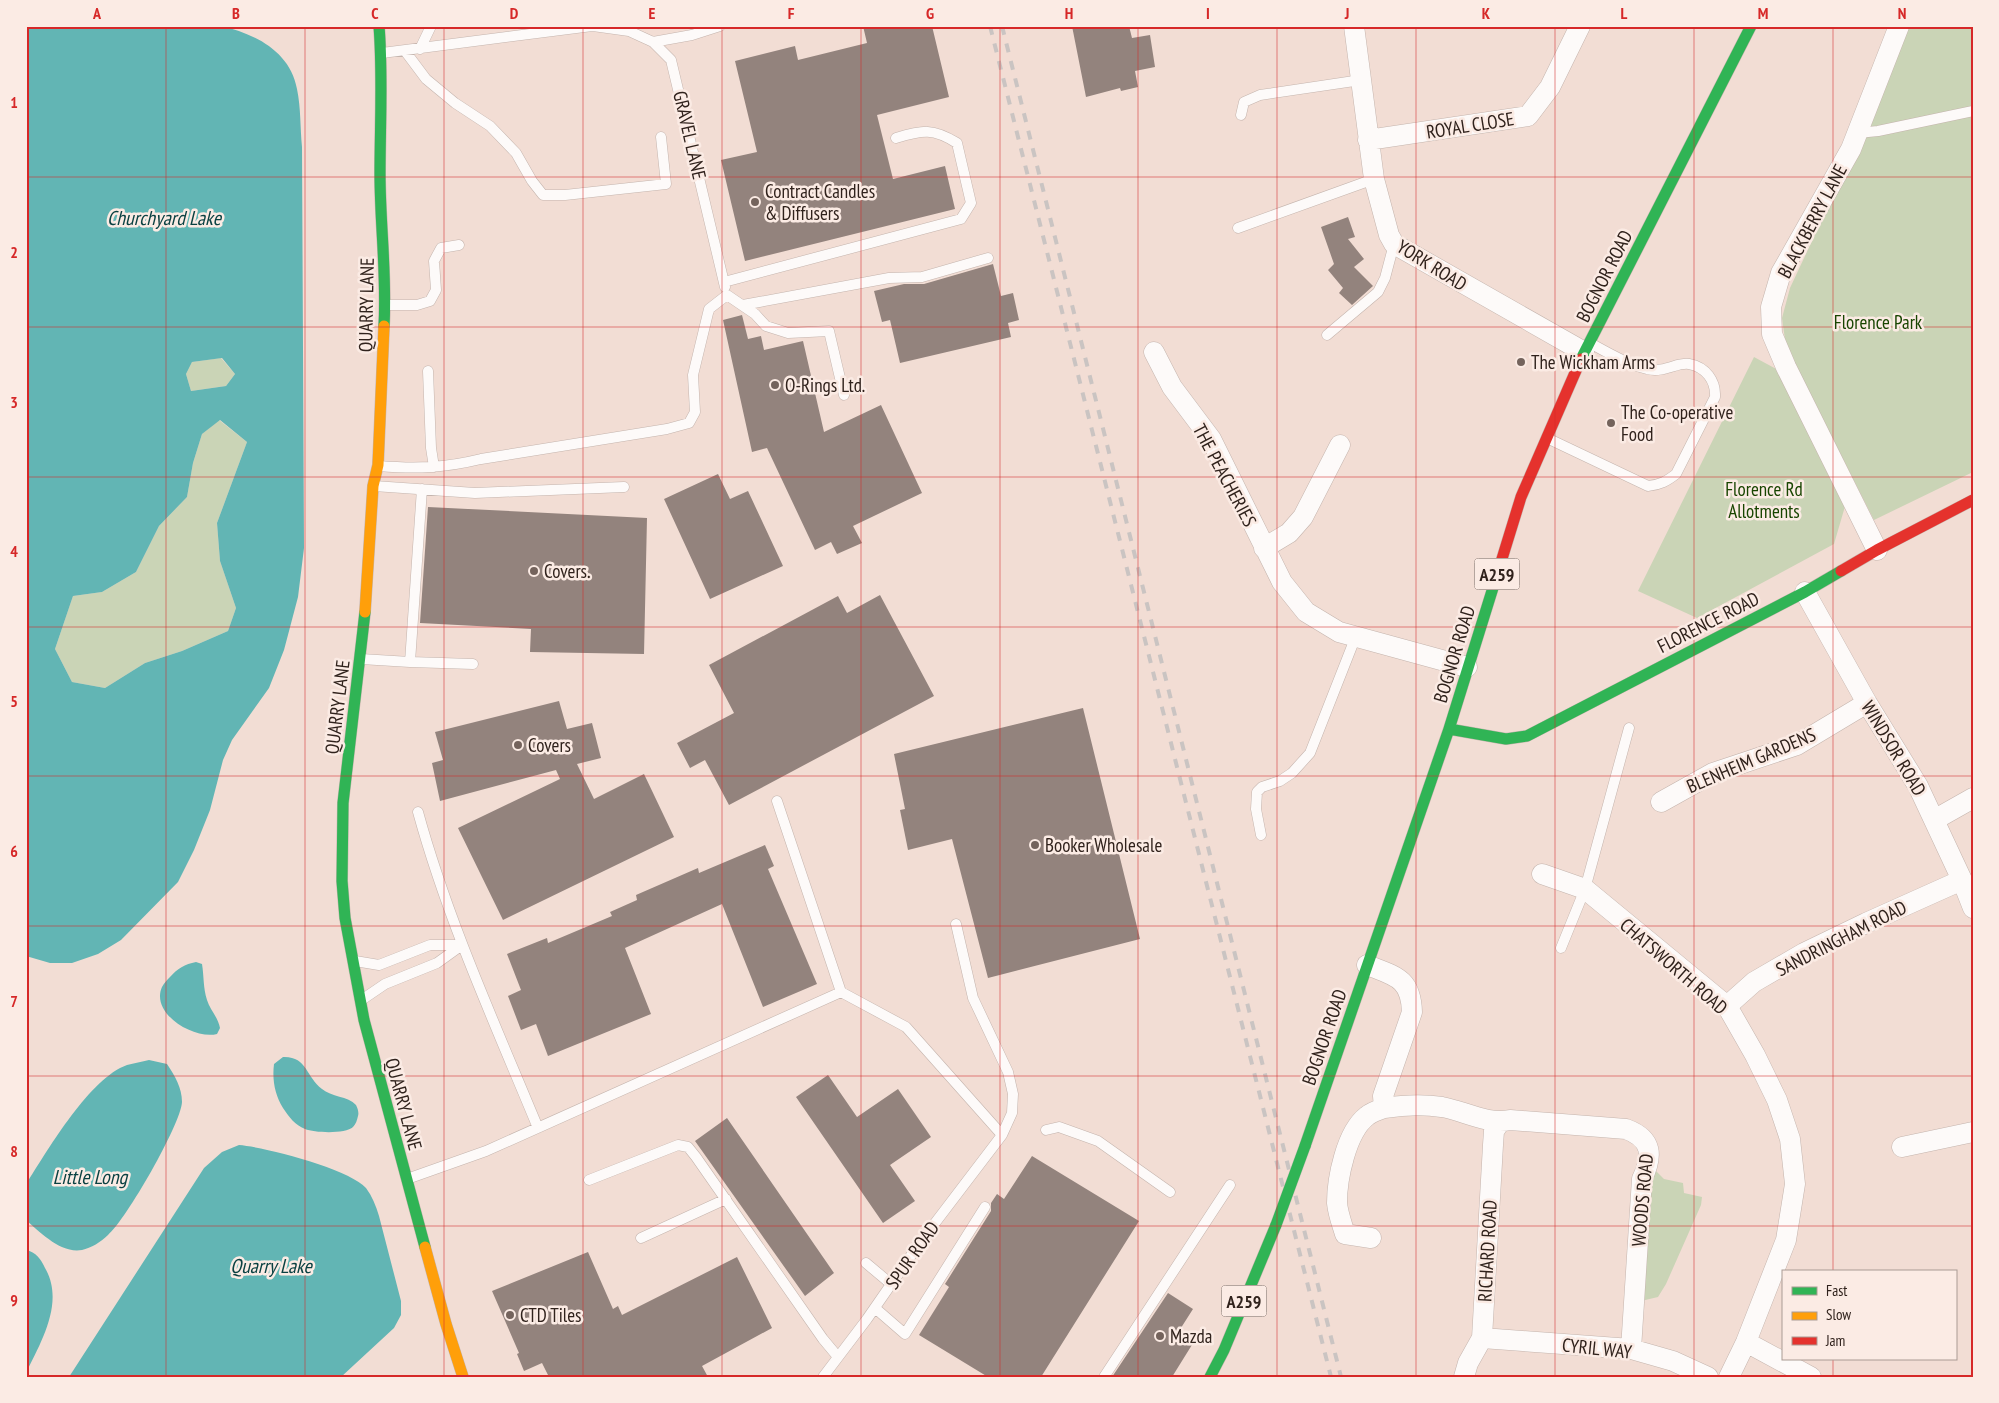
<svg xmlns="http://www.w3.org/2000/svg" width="1999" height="1403" font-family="'PT Sans Narrow',sans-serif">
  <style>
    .green { fill: #cad4b6 }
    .water { fill: #62b5b4; fill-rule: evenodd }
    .building { fill: #93837d }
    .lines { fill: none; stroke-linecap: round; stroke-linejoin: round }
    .lane-casing { stroke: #c4b4ad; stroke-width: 11 }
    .street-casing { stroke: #c4b4ad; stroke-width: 21 }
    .fast-casing { stroke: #c4b4ad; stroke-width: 12 }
    .slow-casing { stroke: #c4b4ad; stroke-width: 12 }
    .jam-casing { stroke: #c4b4ad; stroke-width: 12 }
    .lane { stroke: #fdfaf9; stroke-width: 10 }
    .street { stroke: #fdfaf9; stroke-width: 20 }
    .fast { stroke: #30b455; stroke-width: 11 }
    .slow { stroke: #ff9f0a; stroke-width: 11 }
    .jam { stroke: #e5322d; stroke-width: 11 }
    .rail { stroke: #cac4c2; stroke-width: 4; stroke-dasharray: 9 9; stroke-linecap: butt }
    .fast-bridge-casing { stroke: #c9bfba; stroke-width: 12; stroke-linecap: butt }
    .fast-bridge { stroke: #30b455; stroke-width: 11 }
    .grid { fill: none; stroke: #d62828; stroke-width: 1; stroke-opacity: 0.55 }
    .poi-dot { fill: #74635c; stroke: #fbebe4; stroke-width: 2 }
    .labels { text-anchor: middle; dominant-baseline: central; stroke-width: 5; stroke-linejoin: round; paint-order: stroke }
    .shield { fill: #fbebe4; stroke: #6d5e58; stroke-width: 1 }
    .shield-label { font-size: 18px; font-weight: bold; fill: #30221c }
    .street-label { font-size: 19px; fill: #30221c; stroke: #fbebe4 }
    .poi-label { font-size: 19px; fill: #30221c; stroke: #fbebe4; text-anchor: start }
    .park-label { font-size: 19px; fill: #184500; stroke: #fbebe4 }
    .water-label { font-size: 20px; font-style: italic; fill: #0a4142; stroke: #fbebe4 }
    .neatline { fill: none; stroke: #d62828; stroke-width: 2 }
    .grid-label { font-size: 16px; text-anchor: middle; font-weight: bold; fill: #d62828 }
  </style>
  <rect width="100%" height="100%" fill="#f2ddd4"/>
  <path class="green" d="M 1902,26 L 1973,26 L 1973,472 L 1874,520 L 1786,347 L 1782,318 L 1790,288 L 1863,132 Z
    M 1754,357 L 1780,371 L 1846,503 L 1834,544 L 1697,618 L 1638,591 Z
    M 221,358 L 235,374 L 226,386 L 191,391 L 186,374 L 192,362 Z
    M 219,420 L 247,442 L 217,523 L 220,561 L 236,608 L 228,631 L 182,651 L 145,663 L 105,688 L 72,682 L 55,649 L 73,596 L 102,592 L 136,572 L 159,526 L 187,497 L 193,463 L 202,434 Z
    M 1654,1169 L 1664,1179 L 1683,1183 L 1684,1193 L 1702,1197 L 1701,1205 L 1666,1284 L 1658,1297 L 1641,1301 L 1646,1203 Z"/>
  <path class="water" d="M 26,26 L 221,26 C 255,34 290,51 297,89 C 301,108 300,128 302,147 L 304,548 L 298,597 L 284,650 L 269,688 L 232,740 L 223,760 L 210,810 L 194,850 L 178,882 L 121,940 L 98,954 L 72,963 L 50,963 L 26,956 ZM 222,358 L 235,374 L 226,386 L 191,391 L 186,374 L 192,362 ZM 220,420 L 247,442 L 217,523 L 220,561 L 236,608 L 228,631 L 182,651 L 145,663 L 105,688 L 72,682 L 55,649 L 73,596 L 102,592 L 136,572 L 159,526 L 187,497 L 193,463 L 202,434 Z
    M 196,962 L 202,964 C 204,976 203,988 207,1000 C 210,1010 218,1017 220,1028 L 217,1034 C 195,1040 150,1014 162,987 C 164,983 167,980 170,977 C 177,969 185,964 196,962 Z
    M 283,1057 C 307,1056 306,1077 322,1089 C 331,1097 348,1096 356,1105 C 358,1109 359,1113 358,1116 C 357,1120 356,1124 353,1127 C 346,1134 315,1133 305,1129 C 295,1125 289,1117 283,1108 C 275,1095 272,1080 274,1064 Z
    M 149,1060 L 167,1064 C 175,1076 182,1088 182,1102 C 181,1124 126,1220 108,1235 C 101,1242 91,1248 82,1250 C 61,1254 40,1232 26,1220 L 26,1186 L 28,1181 C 49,1148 90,1078 127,1065 C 134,1063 142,1062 149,1060 Z
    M 239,1145 C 265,1147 350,1169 366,1188 C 372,1196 376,1206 379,1216 L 401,1301 L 401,1315 L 394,1328 L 341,1377 L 69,1377 L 204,1168 L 222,1152 Z
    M 26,1250 C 36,1252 41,1259 45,1268 C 65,1302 41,1342 26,1373 Z"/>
  <path class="building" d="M 863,26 L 932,26 L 949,97 L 877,115 L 893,179 L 945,166 L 955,209 L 745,261 L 721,160 L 757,152 L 735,61 L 795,46 L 798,60 L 867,43 Z
    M 1072,26 L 1129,26 L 1132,38 L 1150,35 L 1155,67 L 1135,71 L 1138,87 L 1121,91 L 1120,88 L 1086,97 Z
    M 1348,217 L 1355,237 L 1348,239 L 1364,259 L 1354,267 L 1373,286 L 1352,305 L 1339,293 L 1343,288 L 1328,270 L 1334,264 L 1321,227 Z
    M 993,264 L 1001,296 L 1013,293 L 1019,320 L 1008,323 L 1011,337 L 900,363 L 890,320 L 882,322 L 874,291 L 904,284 L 924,284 Z
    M 742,315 L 748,339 L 761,336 L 764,350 L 803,341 L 824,432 L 881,405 L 922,493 L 853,526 L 862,543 L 837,554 L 831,542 L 815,550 L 767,448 L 752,452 L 723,320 Z
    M 718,474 L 730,499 L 748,491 L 783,566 L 710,599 L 664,499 Z
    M 428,507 L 647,518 L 644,654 L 530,652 L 531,629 L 420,623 Z
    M 880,595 L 934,696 L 729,805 L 705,760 L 690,768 L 677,743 L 734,713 L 709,665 L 838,596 L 847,613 Z
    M 559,701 L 567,729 L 592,723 L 601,758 L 577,764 L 594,799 L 644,774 L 674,837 L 503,920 L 458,828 L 560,779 L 556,770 L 440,801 L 432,763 L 443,760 L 435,732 Z
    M 1083,708 L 1140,939 L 988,978 L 952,839 L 908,850 L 900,810 L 905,809 L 894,754 Z
    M 765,845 L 774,866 L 768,869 L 817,984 L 763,1007 L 722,904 L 625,948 L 651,1014 L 548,1056 L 536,1024 L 521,1030 L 508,996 L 521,990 L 507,954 L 547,938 L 548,943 L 612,916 L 610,912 L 637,900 L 636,895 L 698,868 L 699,873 Z
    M 828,1075 L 857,1117 L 898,1089 L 931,1137 L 890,1165 L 915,1201 L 883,1223 L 796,1097 Z
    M 727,1118 L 834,1273 L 805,1296 L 695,1141 Z
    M 1032,1156 L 1139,1221 L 1041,1377 L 988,1377 L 919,1335 L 949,1287 L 945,1284 L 991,1211 L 991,1203 L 997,1194 L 1004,1199 Z
    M 588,1252 L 613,1309 L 618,1306 L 622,1315 L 737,1257 L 772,1328 L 702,1366 L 708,1377 L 549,1377 L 542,1363 L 524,1371 L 517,1354 L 519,1353 L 492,1291 Z
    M 1168,1293 L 1193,1309 L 1179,1331 L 1195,1340 L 1172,1377 L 1112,1377 Z"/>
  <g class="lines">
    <g class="lane-casing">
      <path id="lane" d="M 593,26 L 629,31 L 653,42 L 671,60 L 725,287
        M 653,42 L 692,35 L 720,26
        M 420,49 L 431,26
        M 405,51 L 426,79 L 455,103 L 490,126 L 516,153 L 532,181 L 543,195 L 565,195 L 666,184 L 661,137
        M 382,53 L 592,26
        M 1241,115 L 1244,102 L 1260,95 L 1361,80
        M 1858,133 L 1878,131 L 1973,111
        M 1238,228 L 1374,179
        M 724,282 L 961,219 L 971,203 L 957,143 C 933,128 923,130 896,138
        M 727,295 L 755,314 L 766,326 L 788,333 L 829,331 L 844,395
        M 386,305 L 417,305 L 430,301 L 436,290 L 434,261 L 441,248 L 459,245
        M 743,305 L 889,278 L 922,277 L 988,258
        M 1327,335 L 1378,292 L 1385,278 L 1394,244
        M 428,371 L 431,448 L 434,467
        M 1549,439 L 1648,486 C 1660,485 1667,481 1676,474 L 1715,397 C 1716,381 1706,367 1689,364 C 1677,362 1665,373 1647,369 C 1627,364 1608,353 1590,343
        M 379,466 C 417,469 444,468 481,459 L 667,429 L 689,423 L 695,412 L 693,375 L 709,309 L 727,295
        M 374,486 L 475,493 L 624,487
        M 361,659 L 410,662 L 422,489
        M 410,662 L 473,664
        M 418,812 C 448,921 495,1024 538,1128
        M 1261,835 L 1256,809 L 1257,792 L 1262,787 L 1280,781 L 1292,773 L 1310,753 L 1356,636
        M 1561,948 L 1585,889 L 1629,728
        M 355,961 L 379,965 L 430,945 L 462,945
        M 841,992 L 906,1027 L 1002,1135
        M 363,999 L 385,984 L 437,963 L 462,945
        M 1046,1130 L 1059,1127 L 1098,1141 L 1170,1192
        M 407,1179 L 486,1151 L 841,992 L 777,801
        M 589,1180 L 678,1145 L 688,1147 L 696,1157 L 823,1339 L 838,1357
        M 641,1238 L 726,1199
        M 866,1263 L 891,1284
        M 875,1308 L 905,1334 L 985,1207
        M 823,1377 L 867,1319 L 919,1244 L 1002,1135 L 1012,1113 L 1013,1094 L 1008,1072 L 973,998 L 956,924
        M 1104,1377 L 1230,1185"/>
    </g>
    <g class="street-casing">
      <path id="street" d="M 1354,26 L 1374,179 L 1389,235 L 1394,244 L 1584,352
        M 1368,140 L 1528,116 L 1550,87 L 1580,26
        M 1154,352 L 1172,387 L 1211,439 L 1282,582 L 1306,612 L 1339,632 L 1467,667
        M 1264,548 L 1289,533 L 1303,517 L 1340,445
        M 1877,550 L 1786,367 L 1772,334 L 1771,307 L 1781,273 L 1851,149 L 1899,26
        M 1805,592 L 1867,703 L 1918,786 L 1962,880 L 1973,908
        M 1661,802 L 1713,773 L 1797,745 L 1867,703
        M 1934,820 L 1973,798
        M 1542,874 L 1585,889 L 1727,1006 L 1755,1055 L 1777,1100 L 1790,1139 L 1795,1184 L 1786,1240 L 1746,1342 L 1729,1377
        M 1367,965 C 1395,976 1411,978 1412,1012 L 1383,1096 L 1384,1108 C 1404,1105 1422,1104 1442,1107 C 1464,1111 1488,1125 1510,1120 L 1626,1129 C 1653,1139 1653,1156 1642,1179 L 1631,1349
        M 1727,1006 L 1754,982 L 1804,953 L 1866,923 L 1962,880
        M 1902,1147 L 1973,1132
        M 1371,1238 L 1345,1234 C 1342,1224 1338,1214 1337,1203 C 1337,1179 1346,1132 1367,1116 C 1372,1112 1378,1110 1384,1108
        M 1482,1338 L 1631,1349 L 1673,1361 L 1708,1377
        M 1746,1342 L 1811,1377
        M 1464,1377 L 1468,1363 L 1482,1338 L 1493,1145 L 1494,1131 L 1500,1122"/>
    </g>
    <g class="fast-casing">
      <path id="fast" d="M 379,26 C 383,75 380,125 380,174 C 380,225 387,275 384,326
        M 1581,359 L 1751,26
        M 365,612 L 343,803 L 342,881 L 345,918 L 364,1020 L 425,1247
        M 1449,729 L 1506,739 L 1527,736 L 1805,592 L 1841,571
        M 1305,1146 L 1449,729 L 1501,562
        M 1210,1377 L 1224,1350 L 1276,1225"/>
    </g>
    <g class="slow-casing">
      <path id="slow" d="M 365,612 L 373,486 L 378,465 L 384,326
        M 425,1247 L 446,1324 L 463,1377"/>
    </g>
    <g class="jam-casing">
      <path id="jam" d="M 1501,562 L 1521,497 L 1581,359
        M 1841,571 L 1877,550 L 1973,500"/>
    </g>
    <use href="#lane" class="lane"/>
    <use href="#street" class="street"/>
    <use href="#fast" class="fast"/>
    <use href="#slow" class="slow"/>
    <use href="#jam" class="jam"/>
    <path class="rail" d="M 990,26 L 1331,1377
      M 1002,26 L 1341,1377"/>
    <g class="fast-bridge-casing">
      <path id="fast-bridge" d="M 1276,1225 L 1305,1146"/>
    </g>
    <use href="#fast-bridge" class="fast-bridge"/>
  </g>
  <path class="grid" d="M 166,26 L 166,1377M 305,26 L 305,1377M 444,26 L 444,1377M 583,26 L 583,1377M 722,26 L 722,1377M 861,26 L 861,1377M 1000,26 L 1000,1377M 1138,26 L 1138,1377M 1277,26 L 1277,1377M 1416,26 L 1416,1377M 1555,26 L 1555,1377M 1694,26 L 1694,1377M 1833,26 L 1833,1272M 26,177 L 1973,177M 26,327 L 1973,327M 26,477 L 1973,477M 26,627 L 1973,627M 26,776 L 1973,776M 26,926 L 1973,926M 26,1076 L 1973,1076M 26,1226 L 1973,1226M 1833,1359 L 1833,1377"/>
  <g class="poi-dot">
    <circle cx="755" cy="202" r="5"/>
    <circle cx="1521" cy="362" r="5"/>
    <circle cx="775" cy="385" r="5"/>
    <circle cx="1611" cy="423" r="5"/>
    <circle cx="534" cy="571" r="5"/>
    <circle cx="518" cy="745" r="5"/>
    <circle cx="1035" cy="845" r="5"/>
    <circle cx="510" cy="1315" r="5"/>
    <circle cx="1160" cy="1336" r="5"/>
  </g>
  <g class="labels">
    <g class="shield">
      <rect x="1474.5" y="558.5" width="45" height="31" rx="4"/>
      <rect x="1221.5" y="1285.5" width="45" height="31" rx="4"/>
    </g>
    <g class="shield-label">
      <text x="1497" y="574">A259</text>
      <text x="1244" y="1301">A259</text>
    </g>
    <g class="street-label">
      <text transform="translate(1470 125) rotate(-9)">ROYAL CLOSE</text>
      <text transform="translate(690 135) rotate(77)">GRAVEL LANE</text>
      <text transform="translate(1812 221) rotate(-62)">BLACKBERRY LANE</text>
      <text transform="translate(1432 265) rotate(32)">YORK ROAD</text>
      <text transform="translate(1604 276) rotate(-63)">BOGNOR ROAD</text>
      <text transform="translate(366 305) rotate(-89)">QUARRY LANE</text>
      <text transform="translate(1225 475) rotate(62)">THE PEACHERIES</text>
      <text transform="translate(1708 622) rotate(-27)">FLORENCE ROAD</text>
      <text transform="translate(1454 654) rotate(-73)">BOGNOR ROAD</text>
      <text transform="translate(337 707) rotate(-83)">QUARRY LANE</text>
      <text transform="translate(1894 748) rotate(59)">WINDSOR ROAD</text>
      <text transform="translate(1751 760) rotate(-23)">BLENHEIM GARDENS</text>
      <text transform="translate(1841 938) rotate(-27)">SANDRINGHAM ROAD</text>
      <text transform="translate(1674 966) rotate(41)">CHATSWORTH ROAD</text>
      <text transform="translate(1324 1037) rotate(-71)">BOGNOR ROAD</text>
      <text transform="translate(404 1104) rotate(75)">QUARRY LANE</text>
      <text transform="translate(1642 1200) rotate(-85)">WOODS ROAD</text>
      <text transform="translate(1487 1251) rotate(-87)">RICHARD ROAD</text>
      <text transform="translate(912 1255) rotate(-55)">SPUR ROAD</text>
      <text transform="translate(1597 1348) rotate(6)">CYRIL WAY</text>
    </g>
    <g class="poi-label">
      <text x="765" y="191">Contract Candles<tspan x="765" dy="22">&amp; Diffusers</tspan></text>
      <text x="1531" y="362">The Wickham Arms</text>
      <text x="785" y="385">O-Rings Ltd.</text>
      <text x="1621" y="412">The Co-operative<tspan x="1621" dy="22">Food</tspan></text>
      <text x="544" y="571">Covers.</text>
      <text x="528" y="745">Covers</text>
      <text x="1045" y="845">Booker Wholesale</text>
      <text x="520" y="1315">CTD Tiles</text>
      <text x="1170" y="1336">Mazda</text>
    </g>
    <g class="park-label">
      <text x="1878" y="322">Florence Park</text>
      <text x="1764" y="489">Florence Rd<tspan x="1764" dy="22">Allotments</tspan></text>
    </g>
    <g class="water-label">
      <text x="164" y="218">Churchyard Lake</text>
      <text x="90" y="1177">Little Long</text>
      <text x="271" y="1266">Quarry Lake</text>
    </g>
  </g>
  <rect width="1999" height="1403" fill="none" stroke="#fbebe4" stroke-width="55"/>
  <rect x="1782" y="1270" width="175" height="90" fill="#fbebe4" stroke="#aa9b94"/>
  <rect x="1792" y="1287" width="25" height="8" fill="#30b455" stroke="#aa9b94"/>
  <text x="1826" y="1296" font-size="15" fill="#30221c">Fast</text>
  <rect x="1792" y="1312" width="25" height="8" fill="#ff9f0a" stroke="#aa9b94"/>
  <text x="1826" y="1320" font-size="15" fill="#30221c">Slow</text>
  <rect x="1792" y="1337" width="25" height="8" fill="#e5322d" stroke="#aa9b94"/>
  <text x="1826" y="1346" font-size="15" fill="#30221c">Jam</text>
  <rect x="28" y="28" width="1944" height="1348" class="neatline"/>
  <g class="grid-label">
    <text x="97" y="19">A</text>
    <text x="236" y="19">B</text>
    <text x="375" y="19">C</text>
    <text x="514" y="19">D</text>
    <text x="652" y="19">E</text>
    <text x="791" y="19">F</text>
    <text x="930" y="19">G</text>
    <text x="1069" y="19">H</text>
    <text x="1208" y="19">I</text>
    <text x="1347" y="19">J</text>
    <text x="1486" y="19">K</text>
    <text x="1624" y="19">L</text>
    <text x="1763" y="19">M</text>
    <text x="1902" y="19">N</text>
    <text x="14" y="108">1</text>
    <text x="14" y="258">2</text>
    <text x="14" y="408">3</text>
    <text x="14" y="557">4</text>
    <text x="14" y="707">5</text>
    <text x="14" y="857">6</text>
    <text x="14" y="1007">7</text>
    <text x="14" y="1157">8</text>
    <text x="14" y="1306">9</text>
  </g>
</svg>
